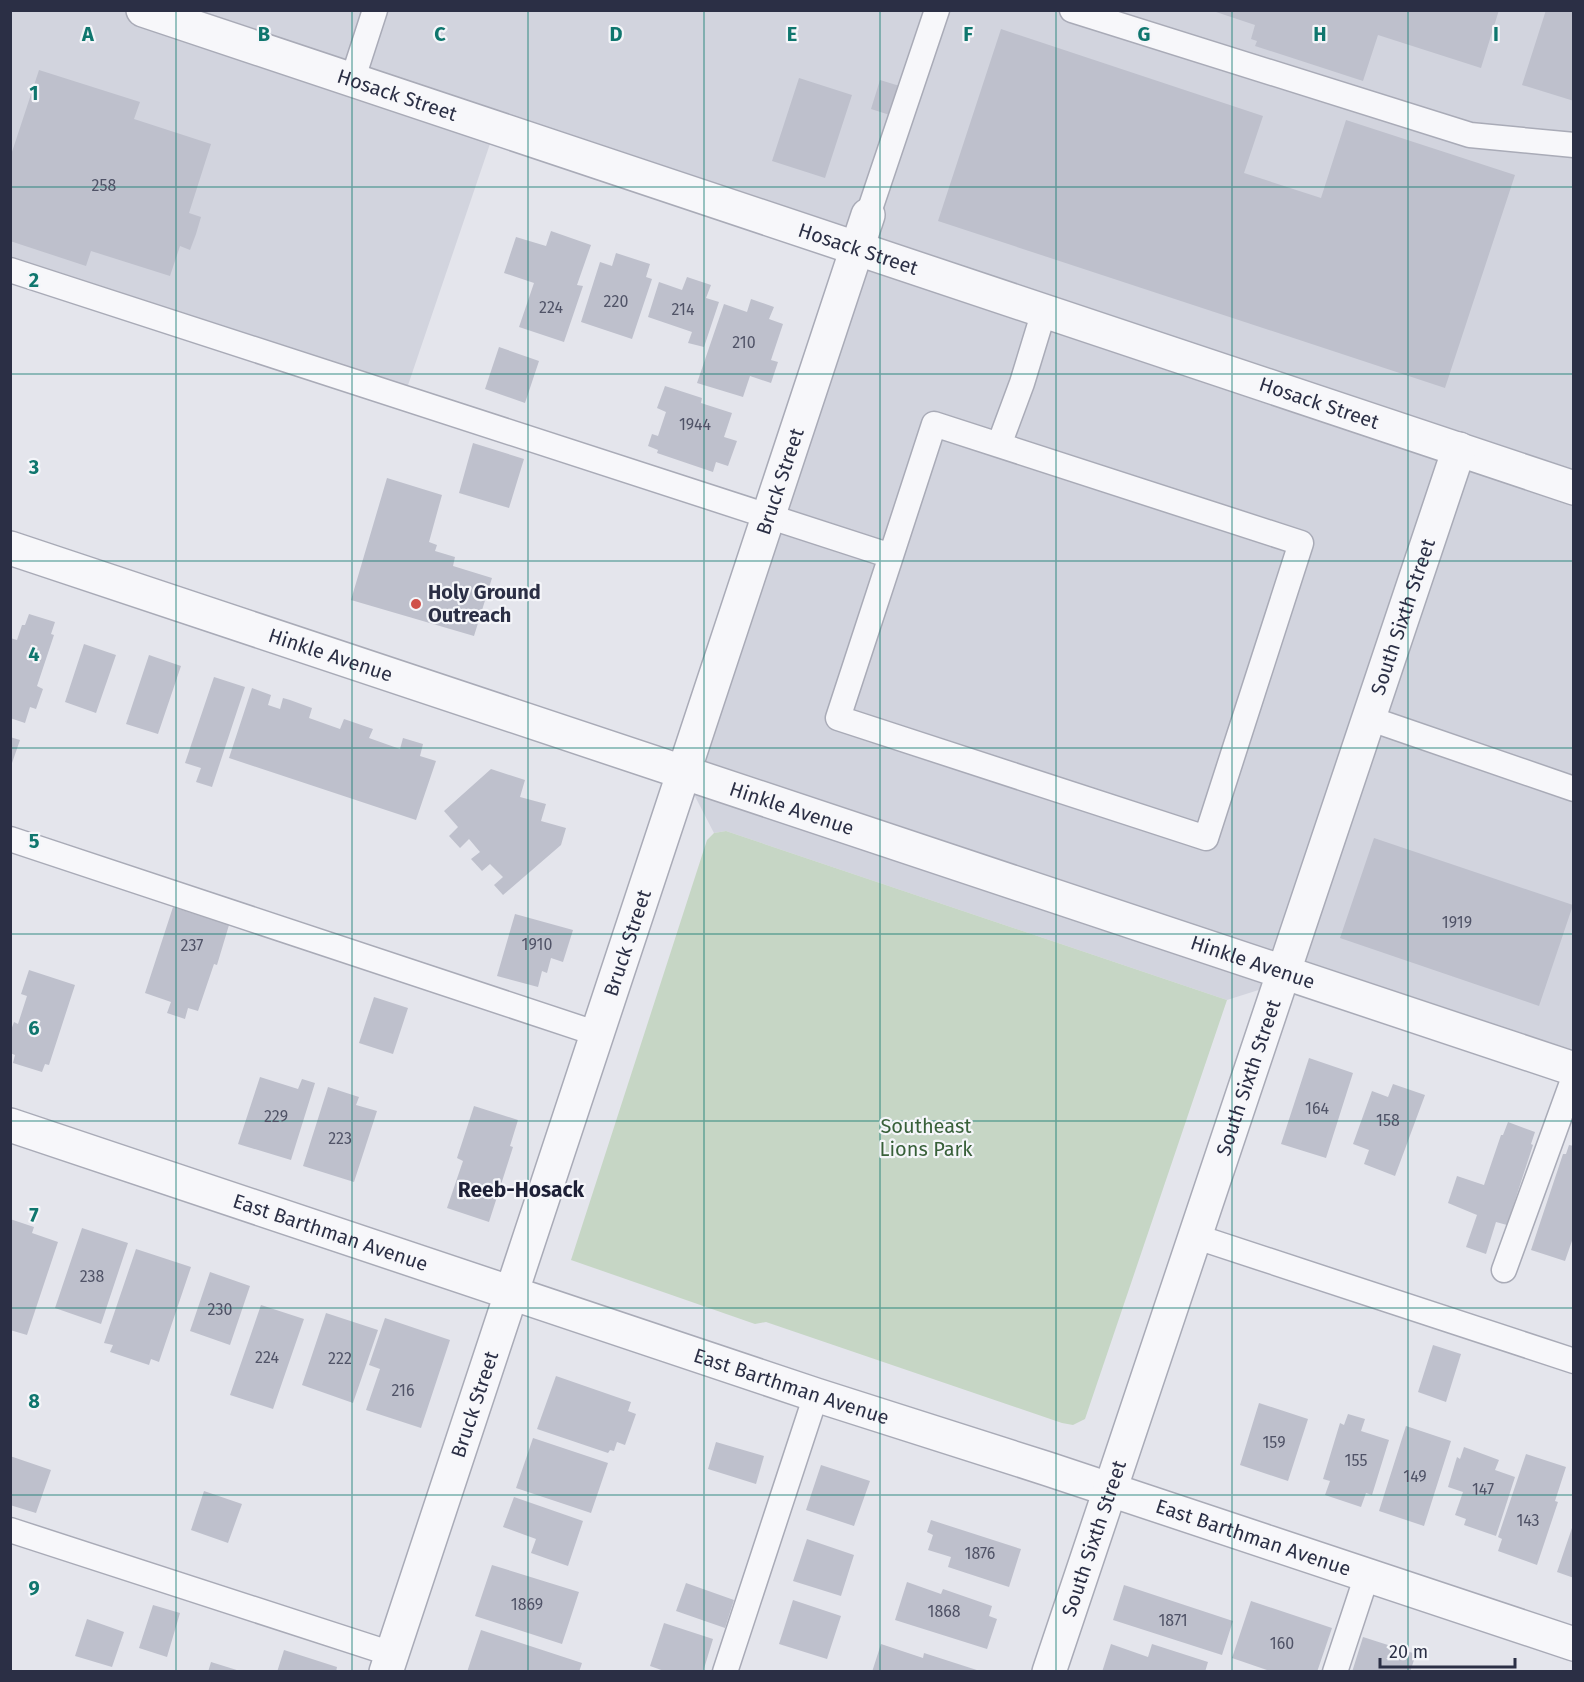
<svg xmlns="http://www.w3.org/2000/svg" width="1584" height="1682" font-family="'Fira Sans',sans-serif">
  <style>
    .built { fill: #d2d4de }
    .green { fill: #c6d6c5 }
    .building { fill: #bec0cc }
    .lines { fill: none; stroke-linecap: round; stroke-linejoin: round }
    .lane-casing { stroke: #a9abb7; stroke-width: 27 }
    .street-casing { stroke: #a9abb7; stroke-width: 36 }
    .lane { stroke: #f7f7fa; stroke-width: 24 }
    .street { stroke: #f7f7fa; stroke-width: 33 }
    .grid { fill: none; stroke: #0f766e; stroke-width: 1.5; stroke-opacity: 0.55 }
    .poi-dot { fill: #d0514a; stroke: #f4f5f9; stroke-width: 2 }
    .labels { text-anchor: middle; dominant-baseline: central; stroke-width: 4.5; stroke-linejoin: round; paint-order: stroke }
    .number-label { font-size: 16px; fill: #505367 }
    .street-label { font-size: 20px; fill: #2b2f45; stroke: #f4f5f9 }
    .poi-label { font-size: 20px; font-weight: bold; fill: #2b2f45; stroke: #f4f5f9; text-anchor: start }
    .park-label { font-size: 20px; fill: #386039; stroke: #f4f5f9 }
    .neighbourhood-label { font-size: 21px; font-weight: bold; fill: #1d2036; stroke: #f4f5f9 }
    .grid-label { font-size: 20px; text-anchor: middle; font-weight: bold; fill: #0f766e; stroke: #f4f5f9; stroke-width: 4.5; stroke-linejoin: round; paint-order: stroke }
  </style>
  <rect width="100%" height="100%" fill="#e4e5ec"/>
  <path class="built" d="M 11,11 L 1573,11 L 1573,1067 L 1290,980 L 1227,1000 L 726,831 L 714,833 L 685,777 L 857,258 L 493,135 L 404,397 L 11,264 Z"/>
  <path class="green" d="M 726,831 L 1227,1000 L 1085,1419 L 1073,1425 L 1062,1423 L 766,1322 L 755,1324 L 571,1260 L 707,840 L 714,833 Z"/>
  <path class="building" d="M 1499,10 L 1481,68 L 1378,35 L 1363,81 L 1255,46 L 1257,41 L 1251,39 L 1255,25 L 1213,11 Z
    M 1546,10 L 1574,10 L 1574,101 L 1522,85 Z
    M 1001,29 L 1263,116 L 1244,173 L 1321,198 L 1346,120 L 1515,175 L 1445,388 L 938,221 Z
    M 39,70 L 140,102 L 134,119 L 211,144 L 189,213 L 201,217 L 196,234 L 190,250 L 180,246 L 170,276 L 91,251 L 86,266 L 10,241 L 10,158 Z
    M 799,78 L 852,95 L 825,178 L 772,161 Z
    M 880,80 L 903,87 L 893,116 L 871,109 Z
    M 551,231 L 591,245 L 577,285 L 583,286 L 564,342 L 519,327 L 534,283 L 504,273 L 516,237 L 546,246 Z
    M 616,253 L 650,264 L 646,277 L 652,279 L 632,339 L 581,322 L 600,262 L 612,266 Z
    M 687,277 L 711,285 L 706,298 L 719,302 L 704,347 L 688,343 L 692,332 L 648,317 L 659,282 L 682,290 Z
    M 751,299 L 774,307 L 769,319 L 783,324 L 771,360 L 778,362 L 771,383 L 750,376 L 743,397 L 697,383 L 724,304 L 747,312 Z
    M 499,347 L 539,361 L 525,403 L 485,389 Z
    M 665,386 L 702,398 L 701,403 L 732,413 L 724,437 L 737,441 L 728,466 L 716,462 L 713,472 L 657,453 L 658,450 L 648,446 L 652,434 L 658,436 L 666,412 L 657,408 Z
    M 473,443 L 524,459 L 509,508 L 459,493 Z
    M 387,478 L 442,495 L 429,542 L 437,545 L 435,551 L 455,557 L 453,566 L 492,578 L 474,636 L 351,600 Z
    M 29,614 L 55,622 L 51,634 L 54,635 L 37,686 L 43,689 L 36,709 L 30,707 L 25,723 L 10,718 L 10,638 L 17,640 L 22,625 L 25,625 Z
    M 84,644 L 116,655 L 96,713 L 65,702 Z
    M 149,655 L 181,666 L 158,734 L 126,724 Z
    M 214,677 L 245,687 L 212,787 L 196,782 L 201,768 L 185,763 Z
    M 252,688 L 271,695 L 268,705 L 280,709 L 283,698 L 290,700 L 312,708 L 309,718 L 340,729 L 344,719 L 373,729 L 369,738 L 400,749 L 403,738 L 423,744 L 420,756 L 436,761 L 416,820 L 229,758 Z
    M 10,737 L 20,740 L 11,766 L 10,766 Z
    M 491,769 L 525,780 L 520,797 L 546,804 L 541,821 L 566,828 L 561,845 L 503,895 L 494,885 L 503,877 L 490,864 L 482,871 L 471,859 L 480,852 L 469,839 L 460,848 L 449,836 L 458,827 L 444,811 Z
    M 1374,838 L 1573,905 L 1539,1006 L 1340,938 Z
    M 173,907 L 229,925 L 217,965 L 214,964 L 198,1011 L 188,1008 L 185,1019 L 167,1013 L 171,1002 L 145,993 Z
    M 515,914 L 573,930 L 563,962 L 551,958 L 547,973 L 542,971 L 538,987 L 497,976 Z
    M 29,970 L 75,985 L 49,1065 L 45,1064 L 42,1072 L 13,1063 L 15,1055 L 10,1053 L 10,1033 L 14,1022 L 18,1024 L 27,996 L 21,994 Z
    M 374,997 L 408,1008 L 393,1054 L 359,1043 Z
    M 1309,1058 L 1353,1073 L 1326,1158 L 1281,1144 Z
    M 260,1077 L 298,1089 L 302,1079 L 315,1083 L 291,1160 L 238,1144 Z
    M 1393,1084 L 1425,1095 L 1395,1176 L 1364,1164 L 1369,1150 L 1353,1144 L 1372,1091 L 1388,1097 Z
    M 328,1087 L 359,1097 L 356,1105 L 377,1111 L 354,1182 L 303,1166 Z
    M 474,1106 L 518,1120 L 510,1146 L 513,1147 L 489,1222 L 447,1208 L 463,1161 L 457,1158 Z
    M 1508,1122 L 1535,1132 L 1531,1144 L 1533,1145 L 1507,1225 L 1496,1222 L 1486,1254 L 1466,1247 L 1477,1215 L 1448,1203 L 1457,1176 L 1484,1185 L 1501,1135 L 1503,1135 Z
    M 1569,1145 L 1574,1146 L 1574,1235 L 1565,1261 L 1531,1250 L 1563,1154 L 1566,1154 Z
    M 10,1219 L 34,1227 L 32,1233 L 58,1242 L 27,1335 L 10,1330 Z
    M 82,1228 L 128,1243 L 101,1324 L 55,1308 Z
    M 136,1249 L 191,1267 L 159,1362 L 151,1359 L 149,1365 L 110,1352 L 113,1345 L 104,1343 Z
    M 210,1272 L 250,1286 L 230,1345 L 190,1331 Z
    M 261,1305 L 304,1319 L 273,1409 L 230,1395 Z
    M 326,1313 L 378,1330 L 353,1403 L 302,1385 Z
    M 385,1318 L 450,1340 L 421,1428 L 366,1410 L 380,1369 L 369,1365 Z
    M 1433,1345 L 1461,1354 L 1446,1402 L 1418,1392 Z
    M 556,1376 L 631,1402 L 628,1411 L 636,1414 L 625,1445 L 617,1442 L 614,1451 L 610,1450 L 608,1453 L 537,1429 Z
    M 1259,1403 L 1308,1419 L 1288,1481 L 1240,1465 Z
    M 1348,1414 L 1365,1419 L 1361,1431 L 1389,1440 L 1372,1495 L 1366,1493 L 1361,1507 L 1325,1495 L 1330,1481 L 1323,1479 L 1340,1423 L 1344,1425 Z
    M 1406,1426 L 1451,1441 L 1424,1526 L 1379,1511 Z
    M 533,1438 L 608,1463 L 591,1513 L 516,1488 Z
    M 716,1442 L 764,1456 L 756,1484 L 708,1469 Z
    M 1464,1447 L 1499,1460 L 1495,1470 L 1515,1477 L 1496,1536 L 1464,1525 L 1466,1519 L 1455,1515 L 1463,1492 L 1448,1487 L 1457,1457 L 1460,1459 Z
    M 1526,1454 L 1566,1467 L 1555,1501 L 1558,1502 L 1537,1565 L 1498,1551 L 1502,1539 L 1498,1537 Z
    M 10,1456 L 51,1470 L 36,1513 L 10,1505 Z
    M 821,1465 L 870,1481 L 854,1526 L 806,1510 Z
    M 204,1491 L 242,1504 L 228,1543 L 191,1530 Z
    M 514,1497 L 583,1521 L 568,1566 L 531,1553 L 536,1539 L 503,1527 Z
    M 931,1520 L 1021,1549 L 1009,1587 L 948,1567 L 951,1557 L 928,1550 L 933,1535 L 927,1532 Z
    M 1573,1525 L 1574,1525 L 1574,1578 L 1557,1572 Z
    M 807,1539 L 854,1555 L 841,1596 L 793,1581 Z
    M 492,1565 L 579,1592 L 562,1644 L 475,1616 Z
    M 907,1582 L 941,1594 L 943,1589 L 992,1606 L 989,1616 L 997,1619 L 987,1649 L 895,1620 Z
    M 686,1583 L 734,1600 L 725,1628 L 676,1611 Z
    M 1124,1585 L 1233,1621 L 1222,1655 L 1113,1620 Z
    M 793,1600 L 841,1616 L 827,1659 L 779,1644 Z
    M 1251,1601 L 1332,1628 L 1317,1672 L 1273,1672 L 1232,1658 Z
    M 153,1605 L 180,1613 L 167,1657 L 139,1648 Z
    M 87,1619 L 124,1632 L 112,1667 L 75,1656 Z
    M 664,1623 L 713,1639 L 703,1672 L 667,1672 L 650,1666 Z
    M 481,1630 L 582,1663 L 579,1672 L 467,1672 Z
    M 1363,1637 L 1416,1654 L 1410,1672 L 1352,1672 Z
    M 881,1644 L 923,1658 L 924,1653 L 983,1672 L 872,1672 Z
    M 1111,1644 L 1148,1657 L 1152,1644 L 1208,1662 L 1205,1672 L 1102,1672 Z
    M 284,1650 L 337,1667 L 336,1672 L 277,1672 Z
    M 211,1662 L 240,1671 L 240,1672 L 208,1672 Z"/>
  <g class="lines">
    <g class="lane-casing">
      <path id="lane" d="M 1072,10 L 1470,135 L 1574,145
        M 352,81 L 375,10
        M 868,215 L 937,10
        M 10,270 L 891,556 L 838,718 L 1206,838 L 1301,543 L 934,424 L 891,556
        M 999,445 L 1022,383 L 1044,311
        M 1368,718 L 1574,789
        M 10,839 L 598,1034
        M 1194,1236 L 1574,1361
        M 1504,1270 L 1574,1077
        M 10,1530 L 392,1654
        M 725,1672 L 816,1395
        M 1335,1672 L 1367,1575"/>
    </g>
    <g class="street-casing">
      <g id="street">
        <path id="s1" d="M 143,10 L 1574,488"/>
        <path id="s2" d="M 10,548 L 1574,1069"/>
        <path id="s3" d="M 10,1125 L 816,1395 L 1048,1469 L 1574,1644"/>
        <path id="s4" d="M 386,1672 L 868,215"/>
        <path id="s5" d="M 1049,1672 L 1459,449"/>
      </g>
    </g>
    <use href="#lane" class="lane"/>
    <use href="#street" class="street"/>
  </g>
  <path class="grid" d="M 176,10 L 176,1672M 352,10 L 352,1672M 528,10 L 528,1672M 704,10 L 704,1672M 880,10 L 880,1672M 1056,10 L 1056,1672M 1232,10 L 1232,1672M 1408,10 L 1408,1672M 10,187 L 1574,187M 10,374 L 1574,374M 10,561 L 1574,561M 10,748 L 1574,748M 10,934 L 1574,934M 10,1121 L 1574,1121M 10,1308 L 1574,1308M 10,1495 L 1574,1495"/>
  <circle class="poi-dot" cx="416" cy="604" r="6"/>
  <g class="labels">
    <g class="number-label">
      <text x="104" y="185">258</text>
      <text x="616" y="301">220</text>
      <text x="551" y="307">224</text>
      <text x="683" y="309">214</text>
      <text x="744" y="342">210</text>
      <text x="695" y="424">1944</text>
      <text x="1457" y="922">1919</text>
      <text x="537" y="944">1910</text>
      <text x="192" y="945">237</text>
      <text x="1317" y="1108">164</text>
      <text x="276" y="1116">229</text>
      <text x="1388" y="1120">158</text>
      <text x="340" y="1138">223</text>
      <text x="92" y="1276">238</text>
      <text x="220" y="1309">230</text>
      <text x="267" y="1357">224</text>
      <text x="340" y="1358">222</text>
      <text x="403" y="1390">216</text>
      <text x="1274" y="1442">159</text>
      <text x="1356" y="1460">155</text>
      <text x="1415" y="1476">149</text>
      <text x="1483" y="1489">147</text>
      <text x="1528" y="1520">143</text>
      <text x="980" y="1553">1876</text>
      <text x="527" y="1604">1869</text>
      <text x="944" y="1611">1868</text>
      <text x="1173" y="1620">1871</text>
      <text x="1282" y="1643">160</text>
    </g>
    <g class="street-label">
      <text stroke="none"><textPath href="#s1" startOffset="268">Hosack Street</textPath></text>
      <text stroke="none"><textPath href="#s1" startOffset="754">Hosack Street</textPath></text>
      <text stroke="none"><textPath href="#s1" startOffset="1240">Hosack Street</textPath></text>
      <text stroke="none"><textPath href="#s4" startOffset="1254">Bruck Street</textPath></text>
      <text stroke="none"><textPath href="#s5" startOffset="1113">South Sixth Street</textPath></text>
      <text stroke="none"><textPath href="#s2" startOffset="338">Hinkle Avenue</textPath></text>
      <text stroke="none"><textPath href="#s2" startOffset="824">Hinkle Avenue</textPath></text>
      <text stroke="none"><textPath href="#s4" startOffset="768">Bruck Street</textPath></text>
      <text stroke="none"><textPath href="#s2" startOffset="1310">Hinkle Avenue</textPath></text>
      <text stroke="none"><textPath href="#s5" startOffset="627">South Sixth Street</textPath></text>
      <text stroke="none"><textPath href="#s3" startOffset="338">East Barthman Avenue</textPath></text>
      <text stroke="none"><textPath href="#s3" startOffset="824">East Barthman Avenue</textPath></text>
      <text stroke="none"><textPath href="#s4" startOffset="282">Bruck Street</textPath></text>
      <text stroke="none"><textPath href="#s3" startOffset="1310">East Barthman Avenue</textPath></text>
      <text stroke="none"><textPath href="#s5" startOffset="141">South Sixth Street</textPath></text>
    </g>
    <g class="poi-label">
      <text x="428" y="592">Holy Ground<tspan x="428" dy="23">Outreach</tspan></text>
    </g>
    <g class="park-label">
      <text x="926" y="1126">Southeast<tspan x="926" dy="23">Lions Park</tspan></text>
    </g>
    <g class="neighbourhood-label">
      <text x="521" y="1190">Reeb-Hosack</text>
    </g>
  </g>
  <g class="grid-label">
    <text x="88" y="41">A</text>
    <text x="264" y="41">B</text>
    <text x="440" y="41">C</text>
    <text x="616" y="41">D</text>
    <text x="792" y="41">E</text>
    <text x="968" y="41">F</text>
    <text x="1144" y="41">G</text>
    <text x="1320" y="41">H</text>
    <text x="1496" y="41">I</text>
    <text x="34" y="100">1</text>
    <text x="34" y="287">2</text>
    <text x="34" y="474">3</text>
    <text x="34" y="661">4</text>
    <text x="34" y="848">5</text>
    <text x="34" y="1035">6</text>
    <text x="34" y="1222">7</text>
    <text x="34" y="1408">8</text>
    <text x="34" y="1595">9</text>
  </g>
  <rect width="1584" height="1682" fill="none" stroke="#2b2f45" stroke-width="24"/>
  <path d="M1380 1658v9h135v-9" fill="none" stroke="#2b2f45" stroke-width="3"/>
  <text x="1389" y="1658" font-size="18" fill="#2b2f45" stroke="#f4f5f9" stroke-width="4.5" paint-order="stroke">20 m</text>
</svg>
